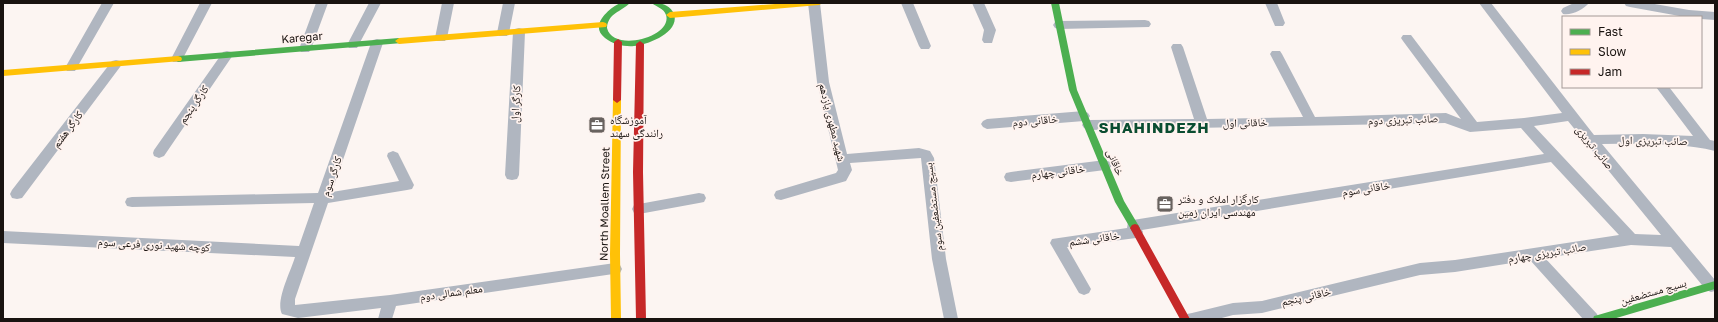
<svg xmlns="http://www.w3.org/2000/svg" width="1718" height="322" font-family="'Golos Text','Noto Naskh Arabic',sans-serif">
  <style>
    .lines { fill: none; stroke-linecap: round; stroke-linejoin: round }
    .street { fill: #b0b6c0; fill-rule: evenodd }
    .fast { fill: #4caf50; fill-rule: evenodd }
    .slow { fill: #ffc107; fill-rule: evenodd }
    .jam { fill: #c62828; fill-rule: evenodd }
    .labels { text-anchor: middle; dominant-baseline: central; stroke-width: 3.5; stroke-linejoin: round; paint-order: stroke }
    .street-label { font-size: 11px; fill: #191310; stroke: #fff3ef }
    .poi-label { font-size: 11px; fill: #191310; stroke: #fff3ef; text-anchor: start }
    .district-label { font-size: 15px; font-weight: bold; letter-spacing: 1px; fill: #0a4d31; stroke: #fff3ef }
  </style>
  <rect width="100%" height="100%" fill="#fcf5f2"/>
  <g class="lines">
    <path class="street" d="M 102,3 L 114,3 L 75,71 L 67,71 L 65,68 Z
      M 200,3 L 212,3 L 181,62 L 173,62 L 171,59 Z
      M 316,3 L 328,3 L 311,49 L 309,52 L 301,52 L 299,49 Z
      M 369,3 L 381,3 L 357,48 L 349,48 L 347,45 Z
      M 442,3 L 454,3 L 447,38 L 445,41 L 437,41 L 435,38 Z
      M 503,3 L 515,3 L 509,33 L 507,36 L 499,36 L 497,33 Z
      M 808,3 L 820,3 L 829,82 L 847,154 L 919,148 L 930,151 L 934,158 L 946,259 L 958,319 L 944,319 L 932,259 L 921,158 L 850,163 L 852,170 L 846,181 L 781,200 L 776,199 L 774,195 L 776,191 L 836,173 L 838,170 L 817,82 Z
      M 901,3 L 913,3 L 931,46 L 929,49 L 921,49 L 919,46 Z
      M 972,3 L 984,3 L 996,30 L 992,43 L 984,43 L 982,40 L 984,30 Z
      M 1265,3 L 1277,3 L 1285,23 L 1283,26 L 1275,26 Z
      M 1479,3 L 1491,3 L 1594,135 L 1643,134 L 1693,136 L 1656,87 L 1669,87 L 1710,140 L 1715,141 L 1715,151 C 1678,142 1639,144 1602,144 L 1715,280 L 1715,291 L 1711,292 L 1706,290 L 1671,247 L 1631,245 L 1545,258 L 1597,314 L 1599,319 L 1583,319 L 1530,260 L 1455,272 L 1420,275 L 1262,313 L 1233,315 L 1218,319 L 1185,319 L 1187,314 L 1192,313 L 1233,303 L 1262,301 L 1420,263 L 1455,260 L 1619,235 L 1551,162 L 1142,230 L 1143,232 L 1141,236 L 1136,238 L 1067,247 L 1091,289 L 1089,293 L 1084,295 L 1079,293 L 1050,243 L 1052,239 L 1127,228 L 1128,222 L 1133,220 L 1544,154 L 1521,128 L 1470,132 L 1445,123 L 1088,130 L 1084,128 L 1082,125 L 1084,122 L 1088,120 L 1194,119 L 1171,47 L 1173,44 L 1181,44 L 1183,47 L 1207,119 L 1303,117 L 1270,54 L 1272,51 L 1280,51 L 1282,54 L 1315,117 L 1446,113 L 1461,119 L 1403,41 L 1401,38 L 1403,35 L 1411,35 L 1477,122 L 1524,118 L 1562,113 ZM 1568,121 L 1661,235 L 1635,234 L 1534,126 Z
      M 1574,3 L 1589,3 C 1584,9 1571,16 1563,14 L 1561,11 L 1563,8 Z
      M 1624,3 L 1649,3 L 1689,10 L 1715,12 L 1715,20 L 1701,19 L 1701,17 L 1685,17 L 1630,7 L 1626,6 Z
      M 1145,20 L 1149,21 L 1151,24 L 1149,27 L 1059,29 L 1055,28 L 1053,25 L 1055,22 L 1059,21 Z
      M 519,28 L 523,29 L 525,32 L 519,175 L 517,179 L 512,180 L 507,179 L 505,175 L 513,32 L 515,29 Z
      M 377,39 L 381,40 L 383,43 L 332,192 L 399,181 L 387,156 L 388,153 L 393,151 L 398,153 L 414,185 L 412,189 L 407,190 L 328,203 L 295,299 L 295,305 L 390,295 L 615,263 L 620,265 L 622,269 L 620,273 L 396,306 L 392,319 L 378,319 L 381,308 L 298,318 L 282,314 C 275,301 291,271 295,257 L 3,243 L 3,231 L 299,246 L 314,203 L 132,207 L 127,206 L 125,202 L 127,198 L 132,197 L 318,193 L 371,43 L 373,40 Z
      M 227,51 L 231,52 L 233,55 L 164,156 L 159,158 L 154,156 L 153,153 L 154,150 L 223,52 Z
      M 116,60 L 120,61 L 122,64 L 120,67 L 22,198 L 17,199 L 12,198 L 10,194 L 12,190 L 112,61 Z
      M 1084,111 L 1088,113 L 1090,116 L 1088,119 L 1084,121 L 987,129 L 983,127 L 981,124 L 983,121 L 987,119 Z
      M 1105,160 L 1110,162 L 1112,165 L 1110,168 L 1105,170 L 1011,182 L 1006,181 L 1004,177 L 1006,173 L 1011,172 Z
      M 699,193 L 704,194 L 706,198 L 704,202 L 699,203 L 639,214 L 634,213 L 632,209 L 634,205 L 639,204 Z"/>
    <path class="fast" d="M 620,3 L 630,3 C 621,12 608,13 607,28 C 613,53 673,37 666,15 C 664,8 656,7 652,3 C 661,3 668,4 673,12 C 683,31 648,45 634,46 C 625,47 612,44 605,38 C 589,26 608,9 620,3 Z
      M 1051,3 L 1059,3 L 1077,90 L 1124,201 L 1140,228 L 1138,231 L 1132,231 L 1115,202 L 1069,90 Z
      M 399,38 L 403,41 L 402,43 L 178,62 L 174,59 L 178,56 Z
      M 1715,281 L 1715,289 L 1613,319 L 1593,319 L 1594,316 L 1598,315 Z"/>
    <path class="slow" d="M 788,3 L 823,3 L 819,5 L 670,18 L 666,15 L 670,12 Z
      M 603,22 L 606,23 L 607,25 L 606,27 L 399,44 L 395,41 L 399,38 Z
      M 178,56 L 181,57 L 182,59 L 181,61 L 3,76 L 3,70 Z
      M 617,97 L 621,100 L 620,254 L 621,319 L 611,319 L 610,254 L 613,100 Z"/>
    <path class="jam" d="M 618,39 L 622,42 L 621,100 L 617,103 L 613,100 L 614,42 Z
      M 640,41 L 644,44 L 643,172 L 646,319 L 636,319 L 633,172 L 636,44 Z
      M 1135,224 L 1138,225 L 1190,319 L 1180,319 L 1130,228 L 1132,225 Z"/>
  </g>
  <defs>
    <g id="office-square" transform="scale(0.9)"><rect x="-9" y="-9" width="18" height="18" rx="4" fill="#68625f" stroke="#fff3ef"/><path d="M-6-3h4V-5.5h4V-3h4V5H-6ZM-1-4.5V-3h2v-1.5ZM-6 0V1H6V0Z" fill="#fff"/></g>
  </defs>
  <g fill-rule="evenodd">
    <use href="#office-square" x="597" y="125"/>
    <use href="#office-square" x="1165" y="204"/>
  </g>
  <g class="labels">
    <g class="street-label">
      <text transform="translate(302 37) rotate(-5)">Karegar</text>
      <text transform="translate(193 104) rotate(-55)">کارگر پنجم</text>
      <text transform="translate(515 104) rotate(-87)">کارگر اول</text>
      <text transform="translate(1403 119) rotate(-2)">صائب تبریزی دوم</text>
      <text transform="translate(1035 120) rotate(-5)">خاقانی دوم</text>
      <text transform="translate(833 122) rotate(76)">شهید مطهری یازدهم</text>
      <text transform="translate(1245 122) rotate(-1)">خاقانی اول</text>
      <text transform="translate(67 129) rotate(-53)">کارگر هفتم</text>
      <text transform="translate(1653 140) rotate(1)">صائب تبریزی اول</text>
      <text transform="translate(1595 147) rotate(51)">صائب تبریزی</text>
      <text transform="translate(1116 162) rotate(67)">خاقانی</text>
      <text transform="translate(1058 171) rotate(-7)">خاقانی چهارم</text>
      <text transform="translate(331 176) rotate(-71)">کارگر سوم</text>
      <text transform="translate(1366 188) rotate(-9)">خاقانی سوم</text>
      <text transform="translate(604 204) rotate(-89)">North Moallem Street</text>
      <text transform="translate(933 207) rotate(-97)">بسیج مستضعفین سوم</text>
      <text transform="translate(1094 238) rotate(-8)">خاقانی ششم</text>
      <text transform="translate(154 244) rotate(3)">کوچه شهید نوری فرعی سوم</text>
      <text transform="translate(1547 252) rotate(-9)">صائب تبریزی چهارم</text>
      <text transform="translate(1653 291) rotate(-16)">بسیج مستضعفین</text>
      <text transform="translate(451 292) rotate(-8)">معلم شمالی دوم</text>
      <text transform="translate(1306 296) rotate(-13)">خاقانی پنجم</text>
    </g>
    <g class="poi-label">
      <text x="610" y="119">آموزشگاه<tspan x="610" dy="13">رانندگی سهند</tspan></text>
      <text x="1178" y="198">کارگزار املاک و دفتر<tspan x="1178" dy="13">مهندسی ایران زمین</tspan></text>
    </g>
    <g class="district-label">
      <text x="1154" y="127">SHAHINDEZH</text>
    </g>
  </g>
  <rect width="1718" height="322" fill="none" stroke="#191310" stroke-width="8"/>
  <rect x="1562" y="16" width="140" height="72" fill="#fff3ef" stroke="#a39996"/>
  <rect x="1570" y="29" width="20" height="6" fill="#4caf50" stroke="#a39996"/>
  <text x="1598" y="36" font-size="12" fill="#191310">Fast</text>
  <rect x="1570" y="49" width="20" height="6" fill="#ffc107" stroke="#a39996"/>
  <text x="1598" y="56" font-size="12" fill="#191310">Slow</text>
  <rect x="1570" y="69" width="20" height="6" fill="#c62828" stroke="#a39996"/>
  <text x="1598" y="76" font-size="12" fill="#191310">Jam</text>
</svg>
